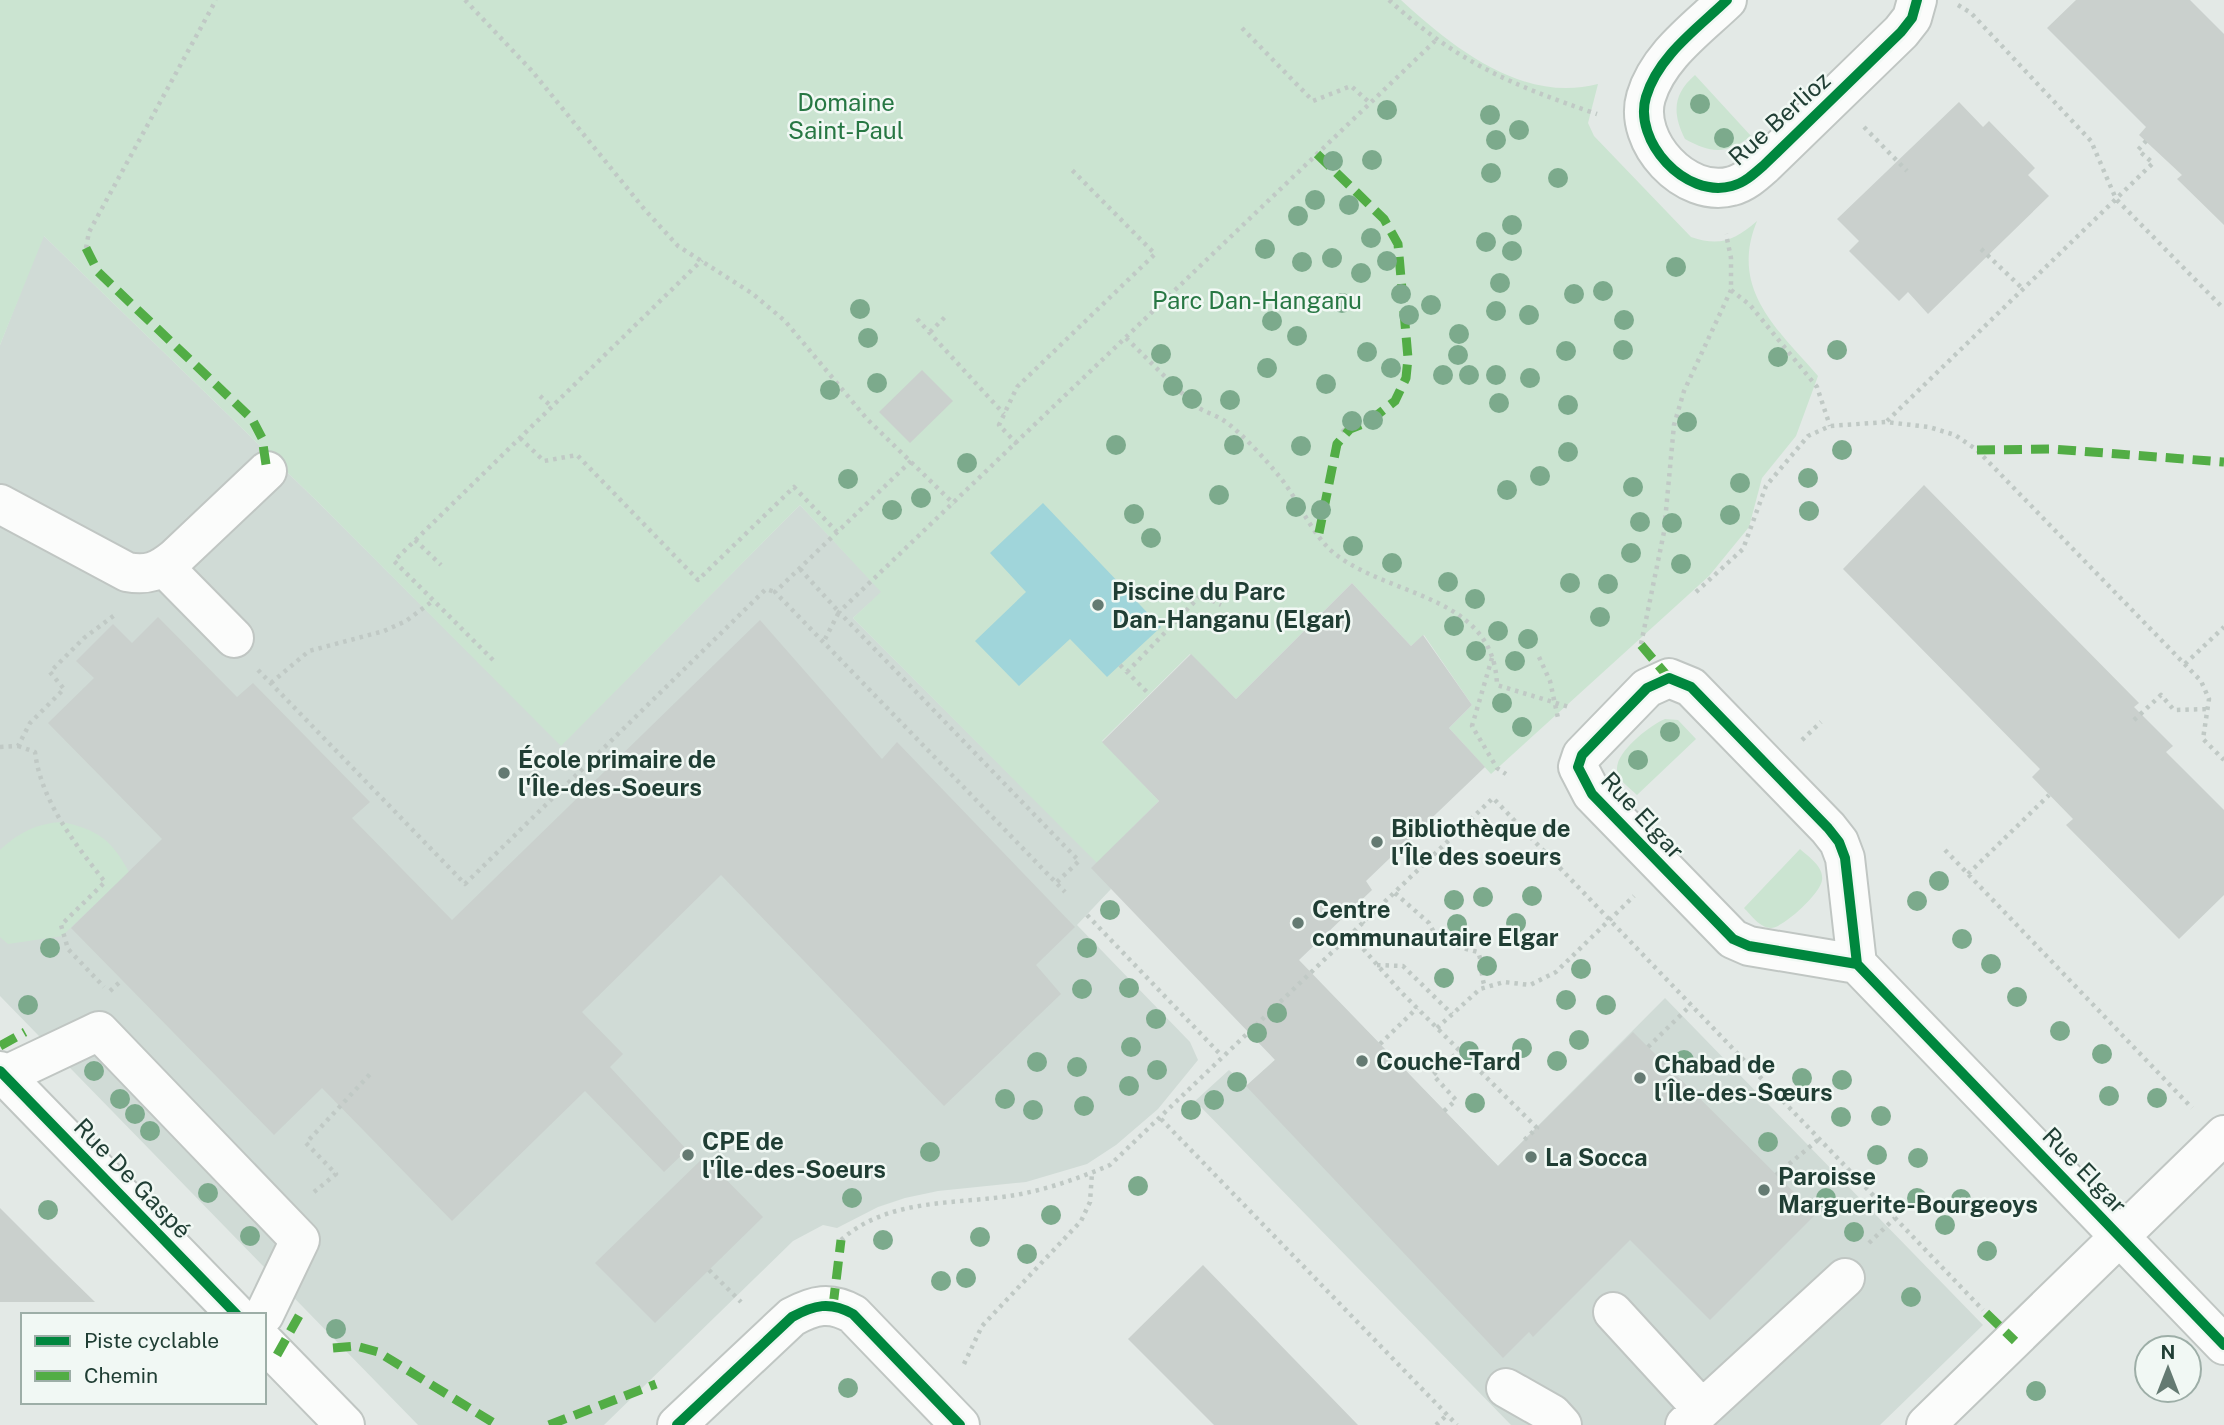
<svg xmlns="http://www.w3.org/2000/svg" width="2224" height="1425" font-family="'Public Sans',sans-serif">
  <style>
    .built { fill: #d0dbd6 }
    .green { fill: #cbe4d1 }
    .water { fill: #a0d5da }
    .building { fill: #cad0cd }
    .lines { fill: none; stroke-linecap: round; stroke-linejoin: round }
    .minor-casing { stroke: #c0c6c3; stroke-width: 42 }
    .path { stroke: #c0c9c5; stroke-width: 4.5; stroke-dasharray: 3.5 5; stroke-linecap: butt }
    .minor { stroke: #fbfcfb; stroke-width: 38 }
    .quiet { stroke: #52ad45; stroke-width: 9; stroke-dasharray: 18 9; stroke-linecap: butt }
    .cycleway-casing { stroke: #f1f8f4; stroke-width: 15 }
    .cycleway { stroke: #00873e; stroke-width: 10 }
    .tree { fill: #7caa8c }
    .poi-dot { fill: #647a72; stroke: #f1f8f4; stroke-width: 2.5 }
    .labels { text-anchor: middle; dominant-baseline: central; stroke-width: 5; stroke-linejoin: round; paint-order: stroke }
    .park-label { font-size: 24px; fill: #277743; stroke: #f1f8f4 }
    .street-label { font-size: 24px; fill: #203e34; stroke: #f1f8f4 }
    .poi-label { font-size: 24px; font-weight: bold; fill: #203e34; stroke: #f1f8f4; text-anchor: start }
  </style>
  <rect width="100%" height="100%" fill="#e3e9e6"/>
  <path class="built" d="M 43,235 L 320,504 L 561,745 L 800,505 L 882,592 L 853,618 L 1097,862 L 1111,889 L 1077,925 L 1190,1042 L 1198,1060 L 1158,1109 L 1116,1145 L 1087,1164 L 1026,1182 L 938,1191 L 905,1198 L 878,1207 L 837,1228 L 823,1225 L 793,1241 L 604,1425 L 418,1425 L 0,996 L 0,345 Z
    M 1665,998 L 1983,1325 L 1880,1425 L 1511,1425 L 1195,1101 L 1229,1070 L 1246,1086 L 1339,1002 L 1498,1166 Z"/>
  <path class="green" d="M 0,0 L 1401,0 C 1452,47 1523,104 1598,84 L 1588,123 L 1594,136 L 1691,237 C 1720,247 1735,240 1757,221 C 1729,289 1777,329 1818,376 L 1796,436 L 1762,478 L 1749,527 L 1709,576 L 1491,774 L 1449,728 L 1472,705 L 1424,635 L 1411,646 L 1352,583 L 1236,699 L 1190,654 L 1102,741 L 1159,801 L 1097,863 L 853,618 L 881,592 L 800,505 L 561,746 L 320,504 L 44,236 L 0,345 Z
    M 1695,75 L 1751,136 C 1727,155 1710,153 1685,139 C 1672,113 1673,94 1695,75 Z
    M 1665,719 L 1678,720 L 1696,739 L 1637,795 C 1630,788 1617,780 1617,769 C 1616,752 1650,725 1665,719 Z
    M 62,822 C 98,830 111,839 129,872 L 62,936 L 8,944 L 0,937 L 0,850 C 18,833 37,823 62,822 Z
    M 1800,849 C 1809,857 1824,867 1822,880 C 1821,893 1783,928 1771,928 C 1760,928 1751,915 1744,908 Z"/>
  <path class="water" d="M 1043,503 L 1161,627 L 1107,677 L 1070,639 L 1019,686 L 975,641 L 1026,592 L 990,553 Z"/>
  <path class="building" d="M 2076,0 L 2190,0 L 2224,34 L 2224,225 L 2177,179 L 2182,175 L 2139,135 L 2146,127 L 2047,28 Z
    M 1959,102 L 1983,127 L 1989,121 L 2035,168 L 2028,175 L 2049,196 L 1928,314 L 1908,292 L 1899,301 L 1849,251 L 1859,241 L 1837,219 Z
    M 922,370 L 953,401 L 910,443 L 879,412 Z
    M 1924,485 L 2139,703 L 2134,707 L 2173,746 L 2166,752 L 2224,810 L 2224,895 L 2179,939 L 2066,825 L 2073,819 L 2032,777 L 2040,769 L 1843,569 Z
    M 1352,583 L 1411,646 L 1423,635 L 1472,705 L 1449,728 L 1485,767 L 1366,881 L 1372,890 L 1299,960 L 1498,1166 L 1633,1032 L 1816,1214 L 1710,1320 L 1630,1240 L 1533,1337 L 1529,1332 L 1503,1358 L 1246,1086 L 1275,1060 L 1091,868 L 1159,801 L 1102,742 L 1191,654 L 1236,699 Z
    M 158,617 L 237,697 L 253,683 L 370,802 L 352,818 L 452,920 L 760,620 L 882,759 L 897,742 L 1075,927 L 1036,965 L 1061,994 L 944,1106 L 721,875 L 582,1012 L 623,1054 L 610,1067 L 687,1150 L 664,1172 L 585,1091 L 452,1221 L 322,1088 L 274,1135 L 71,928 L 162,839 L 48,723 L 94,678 L 76,661 L 113,624 L 132,643 Z
    M 704,1157 L 763,1217 L 655,1323 L 595,1263 Z
    M 0,1208 L 53,1261 L 95,1302 L 0,1302 Z
    M 1203,1265 L 1358,1425 L 1214,1425 L 1128,1339 Z"/>
  <g class="lines">
    <g class="minor-casing">
      <path id="minor" d="M 1727,0 C 1698,28 1658,56 1646,97 C 1633,141 1685,199 1732,186 C 1744,183 1754,174 1763,166 L 1901,32 L 1912,18 L 1917,0
        M 0,504 L 127,572 C 148,576 159,571 175,558 L 267,471
        M 164,567 L 234,638
        M 1857,964 L 1749,946 L 1733,939 L 1592,794 L 1578,767 L 1582,755 L 1647,688 L 1669,678 L 1691,687 L 1828,828 L 1839,842 L 1845,858 L 1857,964 L 2224,1345
        M 0,1071 L 237,1315
        M 4,1076 L 99,1031 L 300,1240 L 264,1315
        M 1613,1312 L 1702,1409
        M 264,1342 L 345,1425
        M 1506,1388 L 1552,1414 L 1562,1425
        M 677,1425 L 792,1317 C 814,1305 830,1301 853,1314 L 960,1425
        M 1685,1425 L 1845,1278
        M 1926,1425 L 2224,1135"/>
    </g>
    <path class="path" d="M 465,0 L 532,71 L 645,210 L 678,246 L 753,294 L 785,321 L 867,419 L 954,504
      M 1389,0 C 1457,62 1511,85 1597,114
      M 1958,5 L 1971,13 L 2091,141 L 2116,199 L 2224,309
      M 1242,28 L 1313,101 L 1351,86 L 1370,103
      M 1864,127 L 1907,171
      M 86,248 L 89,232 L 216,0
      M 1981,249 L 2023,289
      M 1731,290 L 1750,305 L 1817,387 L 1830,426
      M 917,319 L 1004,414
      M 930,332 L 947,315
      M 1126,338 C 1149,360 1171,384 1195,405 C 1203,412 1214,414 1223,420 C 1240,431 1266,460 1279,476 C 1300,501 1312,538 1339,557 C 1397,598 1494,597 1497,685 L 1569,707
      M 540,396 L 552,407
      M 1887,421 L 2153,163 L 2138,150 L 2146,141
      M 1342,429 L 1346,433
      M 520,438 L 544,461 L 577,455 L 698,580 L 794,487 L 837,532
      M 1017,444 L 999,425 L 1017,387 L 1155,254 L 1072,170
      M 911,461 L 775,592 L 1065,892
      M 415,540 L 441,565
      M 800,569 L 839,612 L 824,641
      M 1696,592 L 1743,549 L 1766,486 L 1808,436 L 1830,426 L 1886,422 L 1929,427 L 1955,435 L 1977,450 L 2201,681 L 2209,699 L 2203,739 L 2224,760
      M 1641,644 L 1664,532 L 1674,425 L 1684,391 L 1731,290 L 1731,258 L 1726,234
      M 1539,657 L 1550,681 L 1558,718
      M 1492,658 L 1472,726 L 1497,768 L 1506,774
      M 493,660 L 394,561 L 702,260
      M 2185,664 L 2224,627
      M 1120,665 L 1149,694
      M 258,670 L 465,884 L 766,589 L 775,592
      M 1127,672 L 1201,595 L 1221,605
      M 271,683 L 309,651 L 384,631 L 406,621 L 434,600
      M 2134,720 L 2161,695 L 2174,710 L 2207,709
      M 1802,740 L 1821,722
      M 18,746 L 35,752 C 41,801 75,844 105,882 L 61,925 L 68,949 L 104,987
      M 0,747 L 18,746 L 30,723 L 64,689 L 50,672 L 84,638 L 116,614
      M 1945,850 L 2192,1108
      M 1968,874 L 2049,795
      M 1057,882 L 1079,861 L 839,612 L 1435,41
      M 1395,893 L 1429,923 L 1439,942 L 1478,952 C 1483,964 1480,974 1485,987
      M 1351,910 L 1364,924
      M 1087,915 L 1222,1056
      M 1352,936 L 1400,991 L 1537,1128 L 1522,1142
      M 1377,965 L 1403,966 L 1452,1014
      M 110,991 L 122,980
      M 1437,1028 L 1480,989 L 1504,982 L 1530,985 L 1556,972 L 1634,896
      M 1380,1044 L 1417,1008
      M 1648,1047 L 1691,1005
      M 1444,1111 L 1456,1100 L 1433,1075 L 1459,1051
      M 1161,1119 L 1457,1425
      M 1776,1175 L 1819,1139
      M 314,1192 L 336,1174 L 306,1143 L 372,1072
      M 841,1240 C 889,1197 957,1205 1016,1195 C 1048,1189 1080,1178 1110,1165 L 1493,798 L 1983,1310
      M 1869,1243 L 1895,1218
      M 709,1270 L 741,1302
      M 964,1364 L 982,1326 L 1081,1221 L 1090,1202 L 1092,1173
      M 1436,1425 L 1447,1415"/>
    <use href="#minor" class="minor"/>
    <path class="quiet" d="M 1317,154 L 1384,219 L 1398,244 L 1408,358 L 1406,378 L 1395,401 L 1368,422 L 1350,429 L 1337,444 L 1319,533
      M 86,248 L 98,272 L 252,419 L 262,438 L 267,471
      M 1977,450 L 2052,449 L 2224,462
      M 1641,645 L 1669,678
      M 0,1046 L 25,1032
      M 833,1306 L 841,1240
      M 1986,1313 L 2015,1341
      M 333,1348 L 356,1346 L 378,1352 L 497,1425
      M 277,1355 L 300,1314
      M 549,1425 L 656,1384"/>
    <g class="cycleway-casing">
      <path id="cycleway" d="M 1727,0 C 1698,28 1658,56 1646,97 C 1633,141 1685,199 1732,186 C 1744,183 1754,174 1763,166 L 1901,32 L 1912,18 L 1917,0
        M 1857,964 L 1749,946 L 1733,939 L 1592,794 L 1578,767 L 1582,755 L 1647,688 L 1669,678 L 1691,687 L 1828,828 L 1839,842 L 1845,858 L 1857,964 L 2224,1345
        M 0,1071 L 237,1315
        M 677,1425 L 792,1317 C 814,1305 830,1301 853,1314 L 960,1425"/>
    </g>
    <use href="#cycleway" class="cycleway"/>
  </g>
  <g class="tree">
    <circle cx="1700" cy="104" r="10"/>
    <circle cx="1387" cy="110" r="10"/>
    <circle cx="1490" cy="115" r="10"/>
    <circle cx="1519" cy="130" r="10"/>
    <circle cx="1724" cy="138" r="10"/>
    <circle cx="1496" cy="140" r="10"/>
    <circle cx="1372" cy="160" r="10"/>
    <circle cx="1333" cy="161" r="10"/>
    <circle cx="1491" cy="173" r="10"/>
    <circle cx="1558" cy="178" r="10"/>
    <circle cx="1315" cy="200" r="10"/>
    <circle cx="1349" cy="205" r="10"/>
    <circle cx="1298" cy="216" r="10"/>
    <circle cx="1512" cy="225" r="10"/>
    <circle cx="1371" cy="238" r="10"/>
    <circle cx="1486" cy="242" r="10"/>
    <circle cx="1265" cy="249" r="10"/>
    <circle cx="1512" cy="251" r="10"/>
    <circle cx="1332" cy="258" r="10"/>
    <circle cx="1387" cy="261" r="10"/>
    <circle cx="1302" cy="262" r="10"/>
    <circle cx="1676" cy="267" r="10"/>
    <circle cx="1361" cy="273" r="10"/>
    <circle cx="1500" cy="283" r="10"/>
    <circle cx="1603" cy="291" r="10"/>
    <circle cx="1401" cy="294" r="10"/>
    <circle cx="1574" cy="294" r="10"/>
    <circle cx="1342" cy="303" r="10"/>
    <circle cx="1431" cy="305" r="10"/>
    <circle cx="860" cy="309" r="10"/>
    <circle cx="1496" cy="311" r="10"/>
    <circle cx="1409" cy="315" r="10"/>
    <circle cx="1529" cy="315" r="10"/>
    <circle cx="1624" cy="320" r="10"/>
    <circle cx="1272" cy="321" r="10"/>
    <circle cx="1459" cy="334" r="10"/>
    <circle cx="1297" cy="336" r="10"/>
    <circle cx="868" cy="338" r="10"/>
    <circle cx="1623" cy="350" r="10"/>
    <circle cx="1837" cy="350" r="10"/>
    <circle cx="1566" cy="351" r="10"/>
    <circle cx="1367" cy="352" r="10"/>
    <circle cx="1161" cy="354" r="10"/>
    <circle cx="1458" cy="355" r="10"/>
    <circle cx="1778" cy="357" r="10"/>
    <circle cx="1267" cy="368" r="10"/>
    <circle cx="1391" cy="368" r="10"/>
    <circle cx="1443" cy="375" r="10"/>
    <circle cx="1469" cy="375" r="10"/>
    <circle cx="1496" cy="375" r="10"/>
    <circle cx="1530" cy="378" r="10"/>
    <circle cx="877" cy="383" r="10"/>
    <circle cx="1326" cy="384" r="10"/>
    <circle cx="1173" cy="386" r="10"/>
    <circle cx="830" cy="390" r="10"/>
    <circle cx="1192" cy="399" r="10"/>
    <circle cx="1230" cy="400" r="10"/>
    <circle cx="1499" cy="403" r="10"/>
    <circle cx="1568" cy="405" r="10"/>
    <circle cx="1373" cy="420" r="10"/>
    <circle cx="1352" cy="421" r="10"/>
    <circle cx="1687" cy="422" r="10"/>
    <circle cx="1116" cy="445" r="10"/>
    <circle cx="1234" cy="445" r="10"/>
    <circle cx="1301" cy="446" r="10"/>
    <circle cx="1842" cy="450" r="10"/>
    <circle cx="1568" cy="452" r="10"/>
    <circle cx="967" cy="463" r="10"/>
    <circle cx="1540" cy="476" r="10"/>
    <circle cx="1808" cy="478" r="10"/>
    <circle cx="848" cy="479" r="10"/>
    <circle cx="1740" cy="483" r="10"/>
    <circle cx="1633" cy="487" r="10"/>
    <circle cx="1507" cy="490" r="10"/>
    <circle cx="1219" cy="495" r="10"/>
    <circle cx="921" cy="498" r="10"/>
    <circle cx="1296" cy="507" r="10"/>
    <circle cx="892" cy="510" r="10"/>
    <circle cx="1321" cy="510" r="10"/>
    <circle cx="1809" cy="511" r="10"/>
    <circle cx="1134" cy="514" r="10"/>
    <circle cx="1730" cy="515" r="10"/>
    <circle cx="1640" cy="522" r="10"/>
    <circle cx="1672" cy="523" r="10"/>
    <circle cx="1151" cy="538" r="10"/>
    <circle cx="1353" cy="546" r="10"/>
    <circle cx="1631" cy="553" r="10"/>
    <circle cx="1392" cy="563" r="10"/>
    <circle cx="1681" cy="564" r="10"/>
    <circle cx="1448" cy="582" r="10"/>
    <circle cx="1570" cy="583" r="10"/>
    <circle cx="1608" cy="584" r="10"/>
    <circle cx="1475" cy="599" r="10"/>
    <circle cx="1600" cy="617" r="10"/>
    <circle cx="1454" cy="626" r="10"/>
    <circle cx="1498" cy="631" r="10"/>
    <circle cx="1528" cy="639" r="10"/>
    <circle cx="1476" cy="651" r="10"/>
    <circle cx="1515" cy="661" r="10"/>
    <circle cx="1502" cy="703" r="10"/>
    <circle cx="1522" cy="727" r="10"/>
    <circle cx="1670" cy="732" r="10"/>
    <circle cx="1638" cy="760" r="10"/>
    <circle cx="1939" cy="881" r="10"/>
    <circle cx="1532" cy="896" r="10"/>
    <circle cx="1483" cy="897" r="10"/>
    <circle cx="1454" cy="900" r="10"/>
    <circle cx="1917" cy="901" r="10"/>
    <circle cx="1110" cy="910" r="10"/>
    <circle cx="1516" cy="923" r="10"/>
    <circle cx="1457" cy="924" r="10"/>
    <circle cx="1962" cy="939" r="10"/>
    <circle cx="50" cy="948" r="10"/>
    <circle cx="1087" cy="948" r="10"/>
    <circle cx="1991" cy="964" r="10"/>
    <circle cx="1487" cy="966" r="10"/>
    <circle cx="1581" cy="969" r="10"/>
    <circle cx="1444" cy="978" r="10"/>
    <circle cx="1129" cy="988" r="10"/>
    <circle cx="1082" cy="989" r="10"/>
    <circle cx="2017" cy="997" r="10"/>
    <circle cx="1566" cy="1000" r="10"/>
    <circle cx="28" cy="1005" r="10"/>
    <circle cx="1606" cy="1005" r="10"/>
    <circle cx="1277" cy="1013" r="10"/>
    <circle cx="1156" cy="1019" r="10"/>
    <circle cx="2060" cy="1031" r="10"/>
    <circle cx="1257" cy="1033" r="10"/>
    <circle cx="1579" cy="1040" r="10"/>
    <circle cx="1131" cy="1047" r="10"/>
    <circle cx="1522" cy="1048" r="10"/>
    <circle cx="1469" cy="1051" r="10"/>
    <circle cx="2102" cy="1054" r="10"/>
    <circle cx="1684" cy="1060" r="10"/>
    <circle cx="1557" cy="1061" r="10"/>
    <circle cx="1037" cy="1062" r="10"/>
    <circle cx="1077" cy="1067" r="10"/>
    <circle cx="1157" cy="1070" r="10"/>
    <circle cx="94" cy="1071" r="10"/>
    <circle cx="1802" cy="1078" r="10"/>
    <circle cx="1842" cy="1080" r="10"/>
    <circle cx="1237" cy="1082" r="10"/>
    <circle cx="1129" cy="1086" r="10"/>
    <circle cx="2109" cy="1096" r="10"/>
    <circle cx="2157" cy="1098" r="10"/>
    <circle cx="120" cy="1099" r="10"/>
    <circle cx="1005" cy="1099" r="10"/>
    <circle cx="1214" cy="1100" r="10"/>
    <circle cx="1475" cy="1103" r="10"/>
    <circle cx="1084" cy="1106" r="10"/>
    <circle cx="1033" cy="1110" r="10"/>
    <circle cx="1191" cy="1110" r="10"/>
    <circle cx="135" cy="1114" r="10"/>
    <circle cx="1881" cy="1116" r="10"/>
    <circle cx="1841" cy="1117" r="10"/>
    <circle cx="150" cy="1131" r="10"/>
    <circle cx="1768" cy="1142" r="10"/>
    <circle cx="930" cy="1152" r="10"/>
    <circle cx="1877" cy="1155" r="10"/>
    <circle cx="1918" cy="1158" r="10"/>
    <circle cx="1138" cy="1186" r="10"/>
    <circle cx="208" cy="1193" r="10"/>
    <circle cx="852" cy="1198" r="10"/>
    <circle cx="1826" cy="1198" r="10"/>
    <circle cx="1917" cy="1198" r="10"/>
    <circle cx="1961" cy="1199" r="10"/>
    <circle cx="48" cy="1210" r="10"/>
    <circle cx="1051" cy="1215" r="10"/>
    <circle cx="1945" cy="1225" r="10"/>
    <circle cx="1854" cy="1232" r="10"/>
    <circle cx="250" cy="1236" r="10"/>
    <circle cx="980" cy="1237" r="10"/>
    <circle cx="883" cy="1240" r="10"/>
    <circle cx="1987" cy="1251" r="10"/>
    <circle cx="1027" cy="1254" r="10"/>
    <circle cx="966" cy="1278" r="10"/>
    <circle cx="941" cy="1281" r="10"/>
    <circle cx="1911" cy="1297" r="10"/>
    <circle cx="336" cy="1329" r="10"/>
    <circle cx="848" cy="1388" r="10"/>
    <circle cx="2036" cy="1391" r="10"/>
  </g>
  <g class="poi-dot">
    <circle cx="1098" cy="605" r="7"/>
    <circle cx="504" cy="773" r="7"/>
    <circle cx="1377" cy="842" r="7"/>
    <circle cx="1298" cy="923" r="7"/>
    <circle cx="1362" cy="1061" r="7"/>
    <circle cx="1640" cy="1078" r="7"/>
    <circle cx="688" cy="1155" r="7"/>
    <circle cx="1531" cy="1157" r="7"/>
    <circle cx="1764" cy="1190" r="7"/>
  </g>
  <g class="labels">
    <g class="park-label">
      <text x="846" y="102">Domaine<tspan x="846" dy="28">Saint-Paul</tspan></text>
      <text x="1257" y="300">Parc Dan-Hanganu</text>
    </g>
    <g class="street-label">
      <text transform="translate(1779 118) rotate(-42)">Rue Berlioz</text>
      <text transform="translate(1643 815) rotate(47)">Rue Elgar</text>
      <text transform="translate(2085 1170) rotate(46)">Rue Elgar</text>
      <text transform="translate(133 1178) rotate(46)">Rue De Gaspé</text>
    </g>
    <g class="poi-label">
      <text x="1112" y="591">Piscine du Parc<tspan x="1112" dy="28">Dan-Hanganu (Elgar)</tspan></text>
      <text x="518" y="759">École primaire de<tspan x="518" dy="28">l'Île-des-Soeurs</tspan></text>
      <text x="1391" y="828">Bibliothèque de<tspan x="1391" dy="28">l'Île des soeurs</tspan></text>
      <text x="1312" y="909">Centre<tspan x="1312" dy="28">communautaire Elgar</tspan></text>
      <text x="1376" y="1061">Couche-Tard</text>
      <text x="1654" y="1064">Chabad de<tspan x="1654" dy="28">l'Île-des-Sœurs</tspan></text>
      <text x="702" y="1141">CPE de<tspan x="702" dy="28">l'Île-des-Soeurs</tspan></text>
      <text x="1545" y="1157">La Socca</text>
      <text x="1778" y="1176">Paroisse<tspan x="1778" dy="28">Marguerite-Bourgeoys</tspan></text>
    </g>
  </g>
  <rect x="21" y="1313" width="245" height="91" fill="#f1f8f4" stroke="#9daea7" stroke-width="2"/>
  <rect x="35" y="1336" width="35" height="10" fill="#00873e" stroke="#9daea7" stroke-width="2"/>
  <text x="84" y="1348" font-size="21" fill="#203e34">Piste cyclable</text>
  <rect x="35" y="1371" width="35" height="10" fill="#52ad45" stroke="#9daea7" stroke-width="2"/>
  <text x="84" y="1383" font-size="21" fill="#203e34">Chemin</text>
  <g transform="translate(2168 1369)"><circle r="33" fill="#f1f8f4" stroke="#9daea7" stroke-width="2"/>
  <path d="M0-5L12 26L0 18L-12 26Z" fill="#647a72"/>
  <text y="-10" font-size="19" font-weight="bold" text-anchor="middle" fill="#203e34">N</text>
  </g>
</svg>
